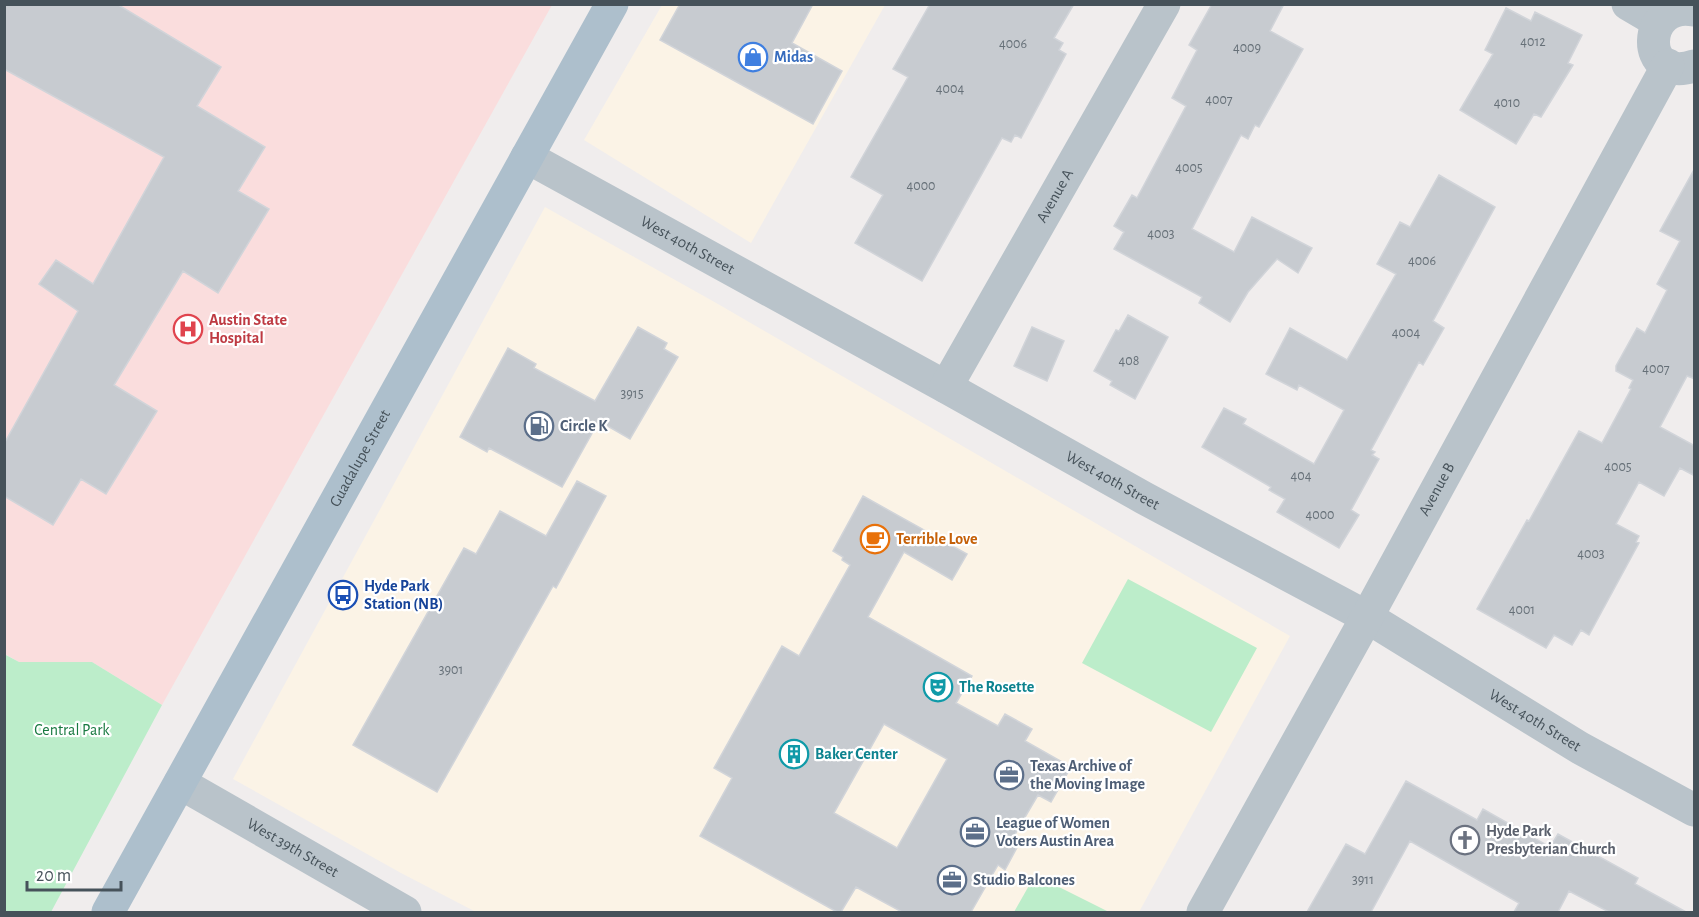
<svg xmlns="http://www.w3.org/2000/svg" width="1699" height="917" font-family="'Alegreya Sans',sans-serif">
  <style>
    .commercial { fill: #fbf3e6 }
    .medical { fill: #fadddd }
    .green { fill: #bcedca }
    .building { fill: #c7cbd0; stroke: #d1d4d9; stroke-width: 1.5; fill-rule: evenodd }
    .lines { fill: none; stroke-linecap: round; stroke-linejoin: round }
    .minor { stroke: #b9c3ca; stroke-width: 33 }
    .major { stroke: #adbfcc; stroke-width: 33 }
    .labels { text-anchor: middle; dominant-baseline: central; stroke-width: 4.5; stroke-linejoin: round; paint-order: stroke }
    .number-label { font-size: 14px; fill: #667078 }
    .shop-label { font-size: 16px; font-weight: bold; fill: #366cbe; stroke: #fff; text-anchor: start }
    .street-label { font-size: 16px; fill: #46525a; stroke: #fff }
    .health-label { font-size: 16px; font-weight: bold; fill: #be3a42; stroke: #fff; text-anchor: start }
    .service-label { font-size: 16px; font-weight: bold; fill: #4e5e75; stroke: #fff; text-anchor: start }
    .food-label { font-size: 16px; font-weight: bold; fill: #c56008; stroke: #fff; text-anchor: start }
    .transit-label { font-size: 16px; font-weight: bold; fill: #164399; stroke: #fff; text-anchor: start }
    .culture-label { font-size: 16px; font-weight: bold; fill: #0d838f; stroke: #fff; text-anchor: start }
    .park-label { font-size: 16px; fill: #187940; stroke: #fff }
    .worship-label { font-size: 16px; font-weight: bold; fill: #5b616d; stroke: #fff; text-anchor: start }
  </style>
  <rect width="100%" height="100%" fill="#f0eded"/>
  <path class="commercial" d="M 662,5 L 885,5 L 751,243 L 584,140 Z
    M 545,207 L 718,304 L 1290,636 L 1139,912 L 476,912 L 401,873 L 233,779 Z"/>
  <path class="medical" d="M 5,5 L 552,5 L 162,705 L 92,662 L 19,662 L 5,654 Z"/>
  <path class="green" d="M 1128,579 L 1257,648 L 1211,732 L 1082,663 Z
    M 4,654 L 19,662 L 92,662 L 162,705 L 51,912 L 5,912 Z
    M 1035,875 L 1109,912 L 1014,912 Z"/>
  <path class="building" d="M 4,4 L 117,4 L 221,67 L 197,106 L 265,147 L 238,191 L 269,209 L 218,293 L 183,271 L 114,385 L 157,411 L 106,494 L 81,479 L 53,525 L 4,496 L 4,444 L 78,311 L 39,284 L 56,260 L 93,284 L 164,157 L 4,69 Z
    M 680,4 L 813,4 L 792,43 L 842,71 L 813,124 L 660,40 Z
    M 930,4 L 1074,4 L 1054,38 L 1063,43 L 1059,50 L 1066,54 L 1021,138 L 1015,135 L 1011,142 L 1002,138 L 922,281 L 855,243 L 883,195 L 851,177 L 908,77 L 893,69 Z
    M 1212,4 L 1284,4 L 1270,31 L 1303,49 L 1259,127 L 1255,125 L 1248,139 L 1241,135 L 1192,229 L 1234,252 L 1252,217 L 1312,248 L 1298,273 L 1277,259 L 1248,292 L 1230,322 L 1199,303 L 1202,297 L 1114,249 L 1124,232 L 1114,226 L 1132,195 L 1137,198 L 1186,106 L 1172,98 L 1197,50 L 1189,45 Z
    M 1506,8 L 1531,21 L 1535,12 L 1582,35 L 1568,63 L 1573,65 L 1541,117 L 1534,114 L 1516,144 L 1460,110 L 1493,54 L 1485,50 Z
    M 1695,168 L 1695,379 L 1687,376 L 1660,427 L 1695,446 L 1695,476 L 1680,468 L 1664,496 L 1639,482 L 1616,524 L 1639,536 L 1636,542 L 1639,543 L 1589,635 L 1581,630 L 1572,645 L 1554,635 L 1546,648 L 1477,609 L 1527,520 L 1529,521 L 1579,431 L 1602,443 L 1631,389 L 1629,388 L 1633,380 L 1616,371 L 1616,366 L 1637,328 L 1645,333 L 1667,290 L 1657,284 L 1680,241 L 1660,231 Z
    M 1439,175 L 1495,207 L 1433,321 L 1444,328 L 1423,365 L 1419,362 L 1371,450 L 1375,452 L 1372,455 L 1379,459 L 1351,510 L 1359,515 L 1339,548 L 1277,512 L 1285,499 L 1269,490 L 1271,487 L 1202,447 L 1224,408 L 1246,419 L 1243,424 L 1314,464 L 1344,410 L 1299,385 L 1297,390 L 1266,374 L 1290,328 L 1347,360 L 1396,274 L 1377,264 L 1400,222 L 1410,227 Z
    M 1128,315 L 1168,337 L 1135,399 L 1110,385 L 1112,381 L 1094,371 L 1116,330 L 1119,331 Z
    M 638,327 L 667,343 L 664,349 L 678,357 L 630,439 L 599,421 L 562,487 L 489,448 L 487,452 L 460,437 L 508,348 L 536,364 L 534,368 L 595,401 Z
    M 1032,327 L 1064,341 L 1047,381 L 1014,366 Z
    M 577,481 L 606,496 L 556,588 L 553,586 L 437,792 L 353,745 L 464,548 L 476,554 L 500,511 L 546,536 Z
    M 863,496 L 967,554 L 952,580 L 904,552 L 868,617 L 972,676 L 956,703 L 998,726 L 1005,714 L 1032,729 L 1025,741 L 1071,767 L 1051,802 L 1038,795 L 1014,836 L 1021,840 L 1005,870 L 998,865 L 971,912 L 902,912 L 856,887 L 841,912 L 837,912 L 700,836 L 732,778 L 714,768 L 782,646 L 799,656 L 850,565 L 842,560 L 843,557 L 833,551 ZM 884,724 L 947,759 L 897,848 L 834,813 Z
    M 1406,781 L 1477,820 L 1483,809 L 1550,847 L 1558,834 L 1638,878 L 1635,884 L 1686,912 L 1609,912 L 1569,891 L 1558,912 L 1514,912 L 1519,903 L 1410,841 L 1371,912 L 1307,912 L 1346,844 L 1365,854 Z"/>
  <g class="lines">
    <g class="minor">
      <path d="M 1628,4 L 1657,21"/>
      <path d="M 1694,10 C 1642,0 1638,84 1694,66"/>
      <path id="s1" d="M 527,157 L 946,387 L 1144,498 L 1367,617 L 1580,748 L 1694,810"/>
      <path id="s2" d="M 946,387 L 1164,4"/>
      <path id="s3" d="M 180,783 L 405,912"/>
      <path id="s4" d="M 1203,912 L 1367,617 L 1668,65"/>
    </g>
    <path class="major" id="s5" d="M 108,912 L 612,4"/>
  </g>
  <defs>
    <g id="shop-ring" transform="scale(1.5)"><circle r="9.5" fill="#fff" stroke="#3f7fe0" stroke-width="1.5"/><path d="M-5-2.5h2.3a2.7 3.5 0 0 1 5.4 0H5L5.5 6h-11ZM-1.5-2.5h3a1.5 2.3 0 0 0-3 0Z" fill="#3f7fe0"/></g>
    <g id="hospital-ring" transform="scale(1.5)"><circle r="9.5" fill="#fff" stroke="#e0444e" stroke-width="1.5"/><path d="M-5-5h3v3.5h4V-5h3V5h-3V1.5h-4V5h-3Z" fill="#e0444e"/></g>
    <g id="fuel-ring" transform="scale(1.5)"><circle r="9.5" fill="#fff" stroke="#5c6f8a" stroke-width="1.5"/><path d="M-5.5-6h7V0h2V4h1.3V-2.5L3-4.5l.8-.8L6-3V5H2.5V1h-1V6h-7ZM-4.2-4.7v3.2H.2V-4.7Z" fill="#5c6f8a"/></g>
    <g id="cafe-ring" transform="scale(1.5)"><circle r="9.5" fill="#fff" stroke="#e8710a" stroke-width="1.5"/><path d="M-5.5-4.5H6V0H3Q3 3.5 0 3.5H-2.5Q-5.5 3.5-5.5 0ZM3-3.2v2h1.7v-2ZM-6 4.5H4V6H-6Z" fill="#e8710a"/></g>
    <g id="bus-ring" transform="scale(1.5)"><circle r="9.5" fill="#fff" stroke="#1a4fb4" stroke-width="1.5"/><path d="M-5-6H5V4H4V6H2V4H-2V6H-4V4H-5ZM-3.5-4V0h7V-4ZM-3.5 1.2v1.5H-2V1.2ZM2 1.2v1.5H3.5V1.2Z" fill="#1a4fb4"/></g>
    <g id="theatre-ring" transform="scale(1.5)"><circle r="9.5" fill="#fff" stroke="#0f9aa8" stroke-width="1.5"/><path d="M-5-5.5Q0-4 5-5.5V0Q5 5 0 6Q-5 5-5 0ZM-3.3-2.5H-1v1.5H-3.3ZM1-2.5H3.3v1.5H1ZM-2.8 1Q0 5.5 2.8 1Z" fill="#0f9aa8"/></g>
    <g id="building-ring" transform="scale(1.5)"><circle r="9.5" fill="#fff" stroke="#0f9aa8" stroke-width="1.5"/><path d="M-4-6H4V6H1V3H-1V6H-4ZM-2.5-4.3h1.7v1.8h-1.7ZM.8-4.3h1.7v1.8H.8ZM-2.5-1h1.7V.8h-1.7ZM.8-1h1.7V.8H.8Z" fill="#0f9aa8"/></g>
    <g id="office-ring" transform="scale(1.5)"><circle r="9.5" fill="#fff" stroke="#5c6f8a" stroke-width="1.5"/><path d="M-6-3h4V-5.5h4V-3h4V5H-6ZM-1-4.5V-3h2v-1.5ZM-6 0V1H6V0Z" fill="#5c6f8a"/></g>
    <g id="church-ring" transform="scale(1.5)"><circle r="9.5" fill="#fff" stroke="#6b7280" stroke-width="1.5"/><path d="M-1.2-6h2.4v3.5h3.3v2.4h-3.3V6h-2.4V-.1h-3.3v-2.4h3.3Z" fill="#6b7280"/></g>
  </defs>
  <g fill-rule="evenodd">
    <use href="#shop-ring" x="753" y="57"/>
    <use href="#hospital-ring" x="188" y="329"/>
    <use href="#fuel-ring" x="539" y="426"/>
    <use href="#cafe-ring" x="875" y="539"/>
    <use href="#bus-ring" x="343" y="595"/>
    <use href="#theatre-ring" x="938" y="687"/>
    <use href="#building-ring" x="794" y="754"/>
    <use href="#office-ring" x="1009" y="775"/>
    <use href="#office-ring" x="975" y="832"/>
    <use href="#church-ring" x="1465" y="840"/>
    <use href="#office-ring" x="952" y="880"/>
  </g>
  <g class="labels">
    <g class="number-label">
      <text x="1533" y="42">4012</text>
      <text x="1013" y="44">4006</text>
      <text x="1247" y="48">4009</text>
      <text x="950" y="89">4004</text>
      <text x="1219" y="100">4007</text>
      <text x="1507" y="103">4010</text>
      <text x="1189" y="168">4005</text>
      <text x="921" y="186">4000</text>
      <text x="1161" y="234">4003</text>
      <text x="1422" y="261">4006</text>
      <text x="1406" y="333">4004</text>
      <text x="1129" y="361">408</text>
      <text x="1656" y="369">4007</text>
      <text x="632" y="394">3915</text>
      <text x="1618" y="467">4005</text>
      <text x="1301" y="476">404</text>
      <text x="1320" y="515">4000</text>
      <text x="1591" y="554">4003</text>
      <text x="1522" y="610">4001</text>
      <text x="451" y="670">3901</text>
      <text x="1363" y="880">3911</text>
    </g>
    <g class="shop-label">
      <text x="774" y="57">Midas</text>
    </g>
    <g class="street-label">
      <text stroke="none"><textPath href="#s2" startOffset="220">Avenue A</textPath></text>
      <text stroke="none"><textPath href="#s1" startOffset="183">West 40th Street</textPath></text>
      <text stroke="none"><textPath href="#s5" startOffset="519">Guadalupe Street</textPath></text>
      <text stroke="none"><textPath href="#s1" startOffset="669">West 40th Street</textPath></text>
      <text stroke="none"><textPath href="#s4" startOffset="483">Avenue B</textPath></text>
      <text stroke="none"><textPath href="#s1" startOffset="1155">West 40th Street</textPath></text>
      <text stroke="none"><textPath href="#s3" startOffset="130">West 39th Street</textPath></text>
    </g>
    <g class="health-label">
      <text x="209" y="320">Austin State<tspan x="209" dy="18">Hospital</tspan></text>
    </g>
    <g class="service-label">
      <text x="560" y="426">Circle K</text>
      <text x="1030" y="766">Texas Archive of<tspan x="1030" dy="18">the Moving Image</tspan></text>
      <text x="996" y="823">League of Women<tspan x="996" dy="18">Voters Austin Area</tspan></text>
      <text x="973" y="880">Studio Balcones</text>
    </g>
    <g class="food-label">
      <text x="896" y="539">Terrible Love</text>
    </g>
    <g class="transit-label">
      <text x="364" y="586">Hyde Park<tspan x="364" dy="18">Station (NB)</tspan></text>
    </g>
    <g class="culture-label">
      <text x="959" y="687">The Rosette</text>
      <text x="815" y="754">Baker Center</text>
    </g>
    <g class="park-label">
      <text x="72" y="730">Central Park</text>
    </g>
    <g class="worship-label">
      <text x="1486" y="831">Hyde Park<tspan x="1486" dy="18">Presbyterian Church</tspan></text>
    </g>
  </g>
  <rect width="1699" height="917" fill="none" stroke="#46525a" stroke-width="12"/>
  <path d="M27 881v9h94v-9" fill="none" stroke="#46525a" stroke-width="3"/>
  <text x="36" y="881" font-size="18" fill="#46525a" stroke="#ffffff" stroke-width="4.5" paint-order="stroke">20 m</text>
</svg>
